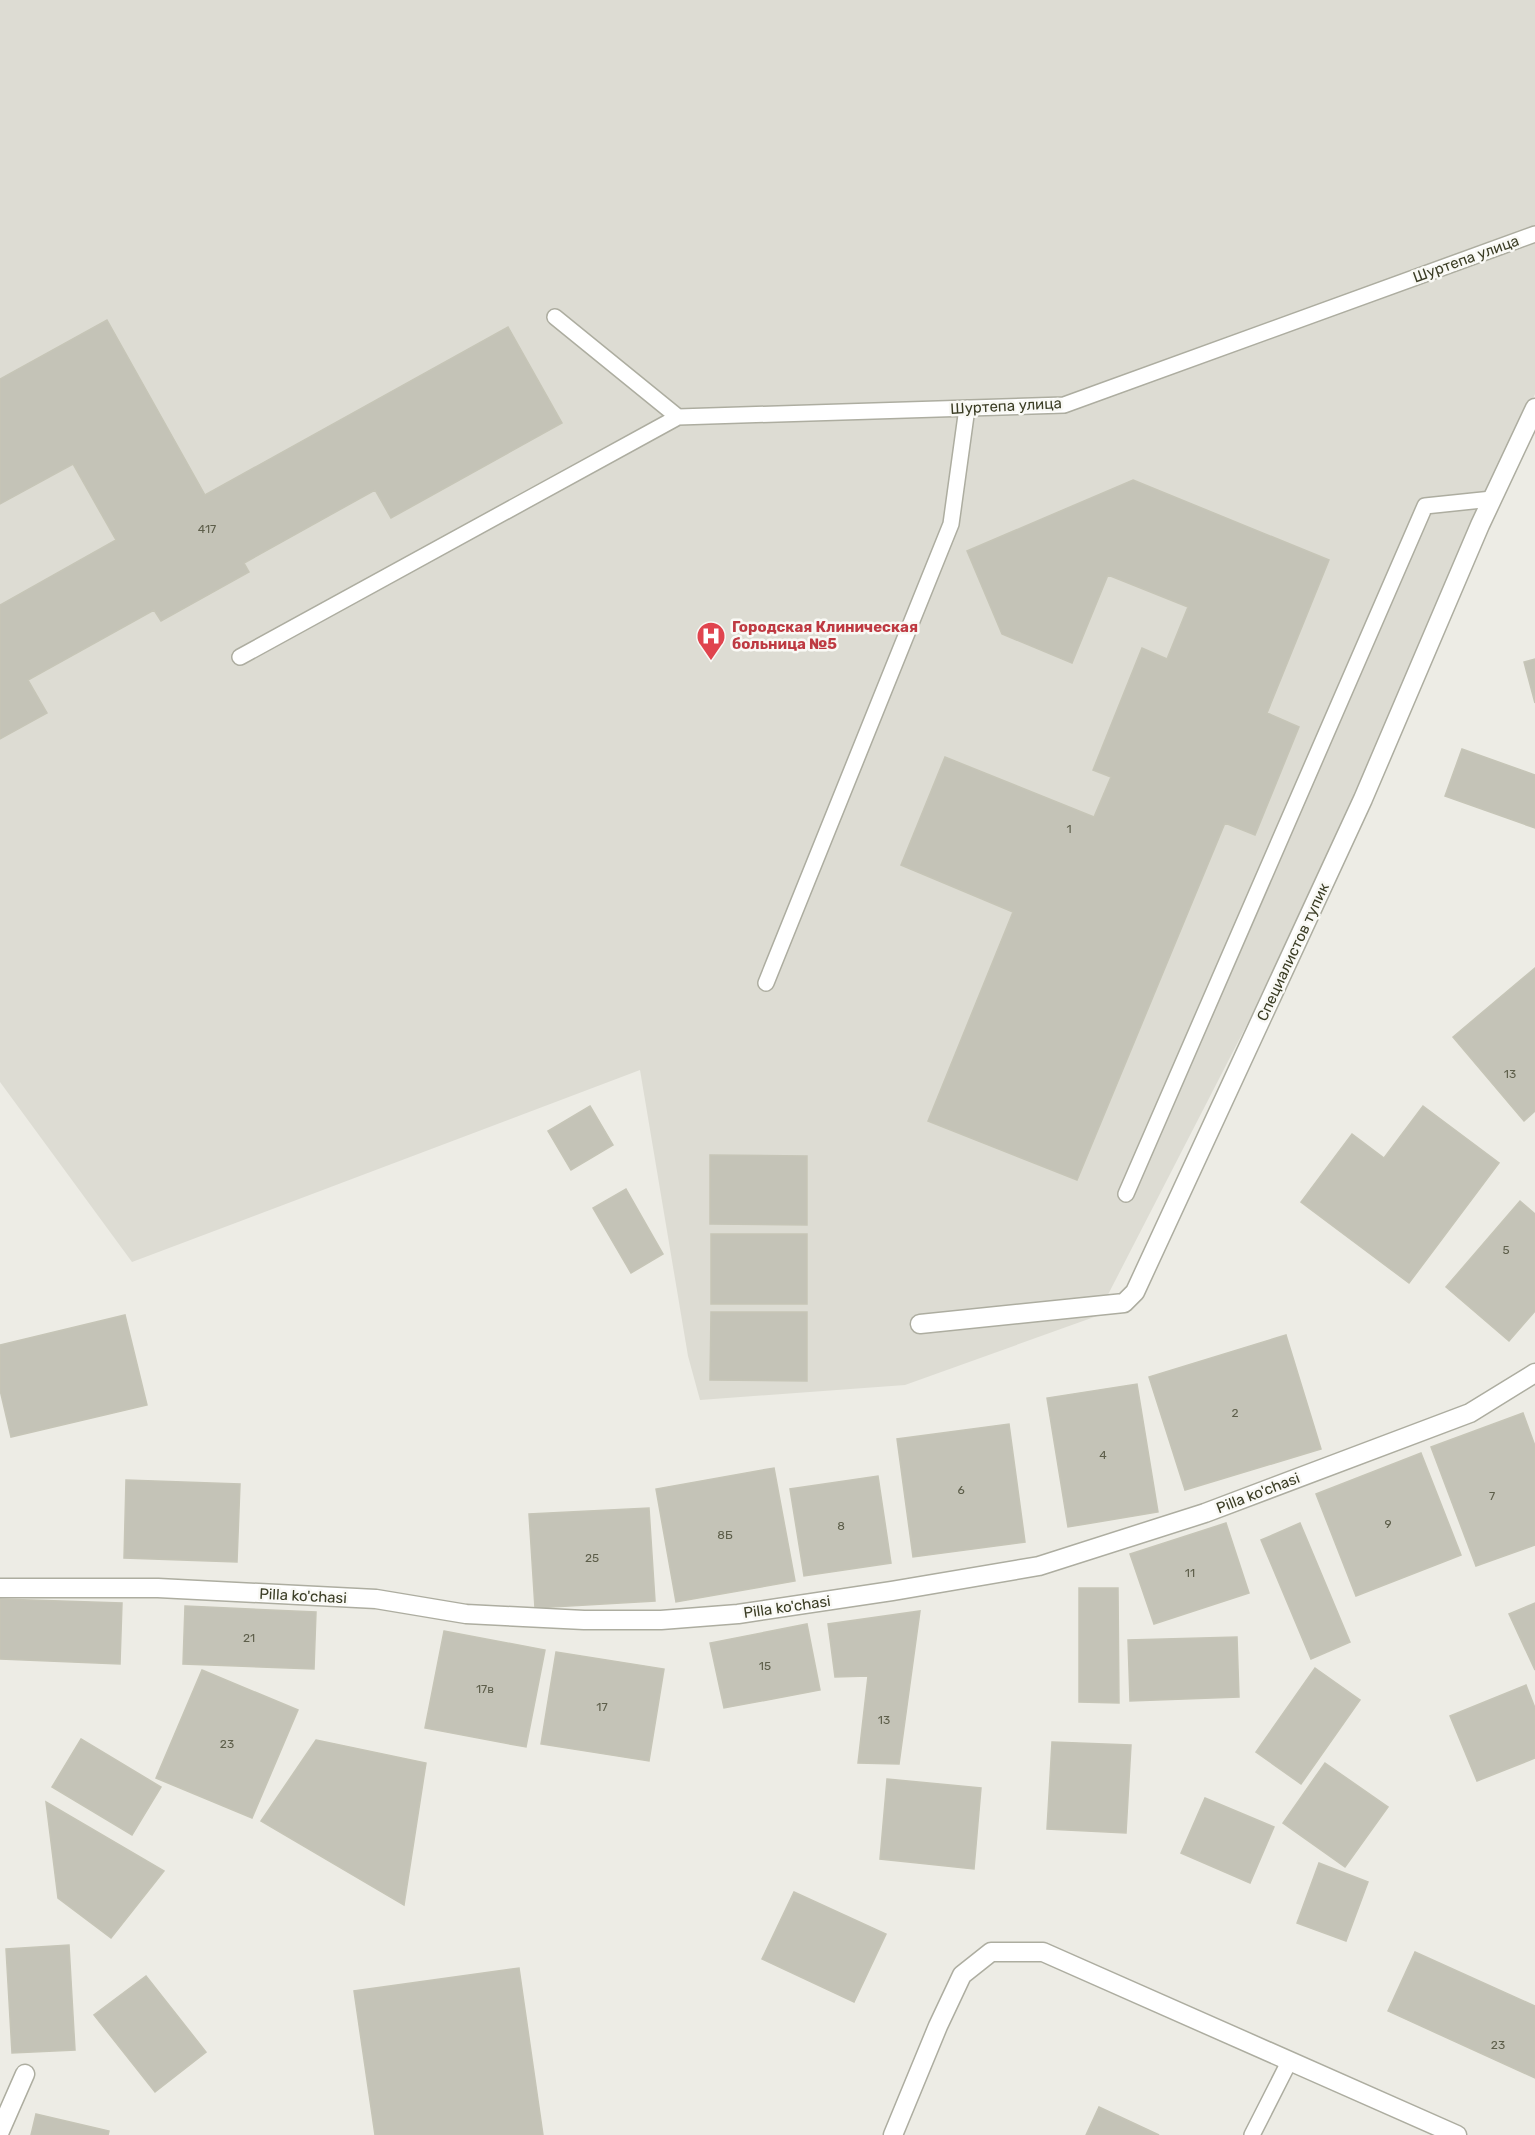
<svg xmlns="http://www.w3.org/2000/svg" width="1535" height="2135" font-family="Rubik,sans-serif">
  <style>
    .built { fill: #dddcd3 }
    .building { fill: #c4c3b7; stroke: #c6c5b7; stroke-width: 1.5 }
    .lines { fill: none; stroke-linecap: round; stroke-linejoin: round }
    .service-casing { stroke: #adada0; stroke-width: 18 }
    .minor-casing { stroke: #adada0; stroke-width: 21 }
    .service { stroke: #fff; stroke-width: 15 }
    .minor { stroke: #fff; stroke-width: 18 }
    .labels { text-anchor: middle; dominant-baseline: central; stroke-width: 5; stroke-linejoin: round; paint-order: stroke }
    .number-label { font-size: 12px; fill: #5d5e4a }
    .street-label { font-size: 15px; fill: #3b3d25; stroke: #f9f9f5 }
    .health-label { font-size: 15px; font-weight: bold; fill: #be3a42; stroke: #f9f9f5; text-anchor: start }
  </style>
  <rect width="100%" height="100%" fill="#edece5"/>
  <path class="built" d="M 0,0 L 1535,0 L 1535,394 L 1363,799 L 1097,1316 L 905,1385 L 700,1400 L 688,1356 L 640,1070 L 132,1262 L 0,1082 Z"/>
  <path class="building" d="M 107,320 L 205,495 L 508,327 L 562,423 L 391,518 L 375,490 L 244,563 L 249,572 L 161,621 L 154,610 L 28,680 L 47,713 L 0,739 L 0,605 L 116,540 L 73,464 L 0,504 L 0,379 Z
    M 1133,480 L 1329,560 L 1267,713 L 1299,727 L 1255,835 L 1225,823 L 1077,1180 L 928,1121 L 1013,912 L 901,865 L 945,757 L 1094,817 L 1111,777 L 1093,770 L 1142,648 L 1167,659 L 1188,607 L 1108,575 L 1072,663 L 1002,634 L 967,551 Z
    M 1535,659 L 1535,703 L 1524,662 Z
    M 1462,749 L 1535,775 L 1535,828 L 1445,796 Z
    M 1535,968 L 1535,1111 L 1524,1121 L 1453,1037 Z
    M 590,1106 L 613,1145 L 571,1170 L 548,1131 Z
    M 1423,1106 L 1499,1163 L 1409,1283 L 1301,1202 L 1352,1134 L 1384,1158 Z
    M 710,1155 L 807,1156 L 807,1225 L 710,1224 Z
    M 626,1189 L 663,1254 L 631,1273 L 593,1208 Z
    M 1520,1201 L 1535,1214 L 1535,1311 L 1509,1341 L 1446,1287 Z
    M 711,1234 L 807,1234 L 807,1304 L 711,1304 Z
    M 711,1312 L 807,1312 L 807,1381 L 710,1380 Z
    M 125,1315 L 147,1405 L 11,1437 L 0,1390 L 0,1345 Z
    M 1286,1335 L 1321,1449 L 1185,1490 L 1149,1377 Z
    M 1137,1384 L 1158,1512 L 1068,1527 L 1047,1398 Z
    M 1523,1413 L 1535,1446 L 1535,1545 L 1476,1566 L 1431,1447 Z
    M 1009,1424 L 1025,1542 L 913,1557 L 897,1439 Z
    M 1421,1453 L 1461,1555 L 1356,1596 L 1316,1494 Z
    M 774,1468 L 795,1581 L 676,1602 L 656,1489 Z
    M 878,1476 L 891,1563 L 804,1576 L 790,1489 Z
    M 126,1480 L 240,1484 L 237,1562 L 124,1558 Z
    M 649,1508 L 655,1601 L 535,1608 L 529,1514 Z
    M 1226,1523 L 1249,1593 L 1154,1624 L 1130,1554 Z
    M 1300,1523 L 1350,1642 L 1311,1659 L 1261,1540 Z
    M 1079,1588 L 1118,1588 L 1119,1703 L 1079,1702 Z
    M 0,1599 L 122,1603 L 120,1664 L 0,1659 Z
    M 1535,1603 L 1535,1670 L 1509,1614 Z
    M 185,1606 L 316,1612 L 314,1669 L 183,1664 Z
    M 920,1611 L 899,1764 L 858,1763 L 868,1676 L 835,1677 L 828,1624 Z
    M 807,1624 L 820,1690 L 724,1708 L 710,1643 Z
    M 444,1631 L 545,1650 L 526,1747 L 425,1728 Z
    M 1237,1637 L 1239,1697 L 1130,1701 L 1128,1640 Z
    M 556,1652 L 664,1669 L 649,1761 L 541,1744 Z
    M 1315,1668 L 1360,1700 L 1301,1784 L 1256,1752 Z
    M 202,1670 L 298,1710 L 252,1818 L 156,1778 Z
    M 1526,1685 L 1535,1708 L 1535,1758 L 1477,1781 L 1450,1716 Z
    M 81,1739 L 161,1787 L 132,1835 L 52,1787 Z
    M 316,1740 L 426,1763 L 404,1905 L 261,1821 Z
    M 1052,1742 L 1131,1745 L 1126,1833 L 1047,1829 Z
    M 1325,1763 L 1388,1807 L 1345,1867 L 1283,1823 Z
    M 887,1779 L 981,1788 L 974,1869 L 880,1859 Z
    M 1205,1798 L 1274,1827 L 1250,1883 L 1181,1853 Z
    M 46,1802 L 164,1871 L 111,1938 L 58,1898 Z
    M 1319,1863 L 1368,1882 L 1346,1941 L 1297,1923 Z
    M 794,1892 L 886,1934 L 854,2002 L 762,1959 Z
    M 69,1945 L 75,2050 L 12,2053 L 6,1949 Z
    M 1415,1952 L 1535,2006 L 1535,2078 L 1388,2011 Z
    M 519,1968 L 543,2135 L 375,2135 L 354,1991 Z
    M 146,1976 L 206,2052 L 155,2092 L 94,2015 Z
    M 1099,2107 L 1159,2135 L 1086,2135 Z
    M 36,2114 L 109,2131 L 108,2135 L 31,2135 Z"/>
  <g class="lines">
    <g class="service-casing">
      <path id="service" d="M 555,317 L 678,417 L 1064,405 L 1535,234
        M 240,657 L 678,417
        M 766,983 L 951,524 L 967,408
        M 1126,1194 L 1425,506 L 1492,499
        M 1252,2135 L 1289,2062"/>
    </g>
    <g class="minor-casing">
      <path id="minor" d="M 920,1324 L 1124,1303 L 1135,1292 L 1363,799 L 1480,525 L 1535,408
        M 0,1588 L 158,1588 L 376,1599 L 466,1614 L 584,1620 L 661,1620 L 738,1614 L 892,1591 L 1039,1566 L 1205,1513 L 1470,1413 L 1535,1373
        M 0,2131 L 25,2074
        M 893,2135 L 938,2026 L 962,1975 L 991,1952 L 1043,1952 L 1457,2135"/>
    </g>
    <use href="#service" class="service"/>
    <use href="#minor" class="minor"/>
  </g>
  <defs>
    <g id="hospital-pin" transform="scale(1.5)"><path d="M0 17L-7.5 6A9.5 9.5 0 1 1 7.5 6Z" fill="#e0444e" stroke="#f9f9f5"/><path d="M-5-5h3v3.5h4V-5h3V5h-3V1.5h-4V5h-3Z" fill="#fff"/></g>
  </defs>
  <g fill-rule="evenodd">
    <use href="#hospital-pin" x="711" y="636"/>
  </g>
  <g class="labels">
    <g class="number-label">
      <text x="207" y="529">417</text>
      <text x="1069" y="829">1</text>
      <text x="1510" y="1074">13</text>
      <text x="1506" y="1250">5</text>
      <text x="1235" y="1413">2</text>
      <text x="1103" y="1455">4</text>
      <text x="961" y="1490">6</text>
      <text x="1492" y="1496">7</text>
      <text x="1388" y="1524">9</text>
      <text x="841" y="1526">8</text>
      <text x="725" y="1535">8Б</text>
      <text x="592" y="1558">25</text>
      <text x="1190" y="1573">11</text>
      <text x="249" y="1638">21</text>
      <text x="765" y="1666">15</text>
      <text x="485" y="1689">17в</text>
      <text x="602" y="1707">17</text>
      <text x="884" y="1720">13</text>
      <text x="227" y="1744">23</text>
      <text x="1498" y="2045">23</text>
    </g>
    <g class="street-label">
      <text transform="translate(1466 259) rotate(-20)">Шуртепа улица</text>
      <text transform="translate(1006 406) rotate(-3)">Шуртепа улица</text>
      <text transform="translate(1293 952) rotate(-65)">Специалистов тупик</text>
      <text transform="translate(1258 1493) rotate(-21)">Pilla ko'chasi</text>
      <text transform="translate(303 1596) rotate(3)">Pilla ko'chasi</text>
      <text transform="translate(787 1607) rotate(-8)">Pilla ko'chasi</text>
    </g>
    <g class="health-label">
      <text x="732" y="627">Городская Клиническая<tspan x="732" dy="17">больница №5</tspan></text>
    </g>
  </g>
</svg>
